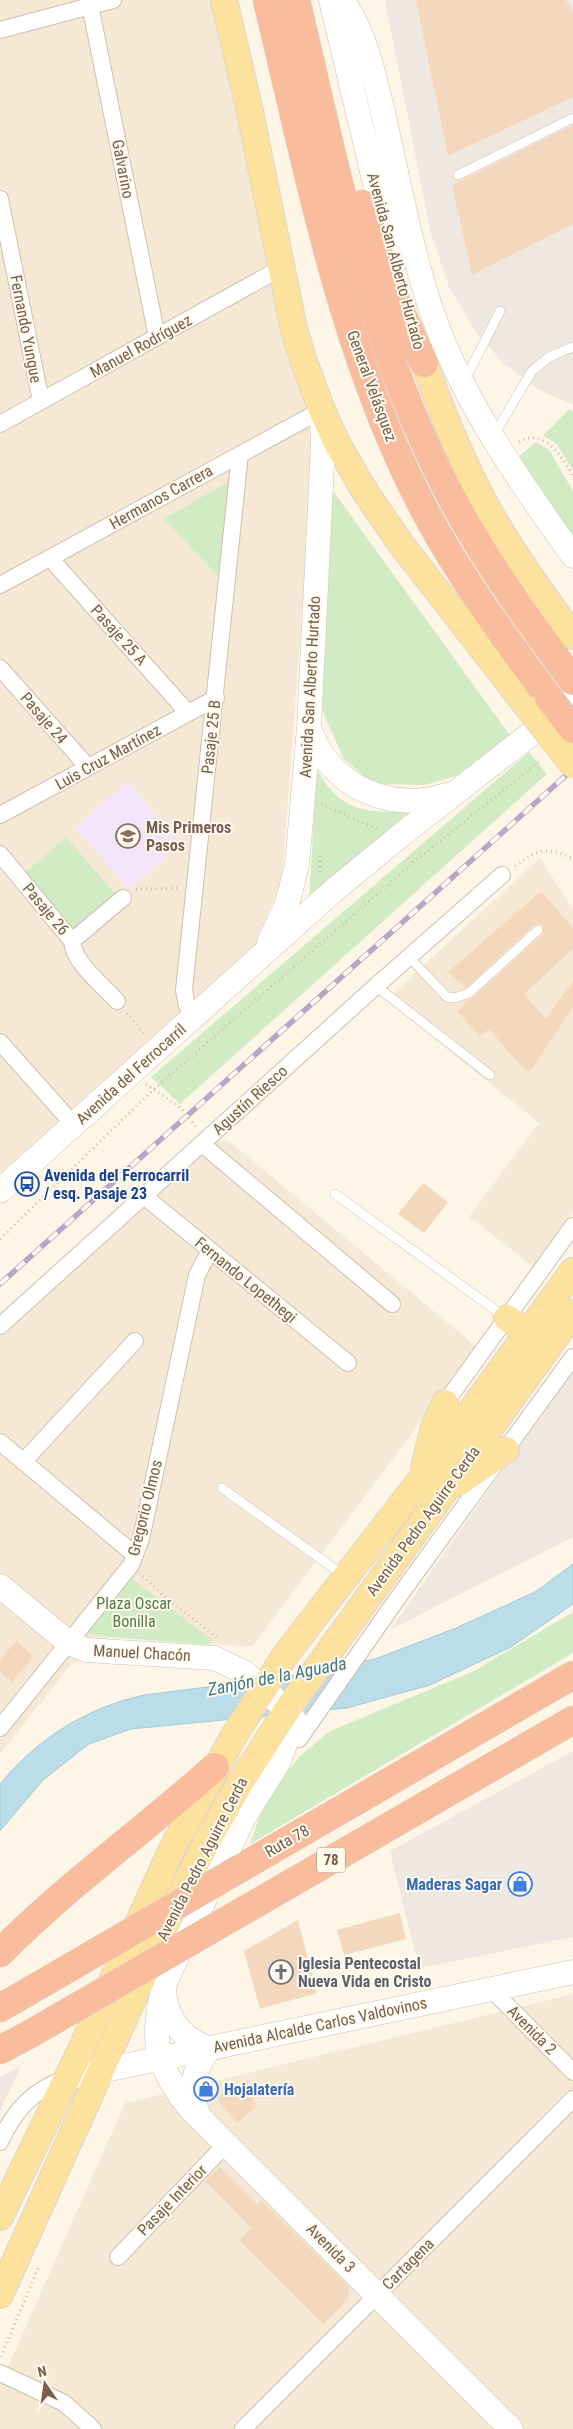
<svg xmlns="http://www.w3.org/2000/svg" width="573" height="2429" font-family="'Roboto Condensed',sans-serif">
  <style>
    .residential { fill: #f5e9d5 }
    .industrial { fill: #eee8e1 }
    .education { fill: #f3e4fa }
    .green { fill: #d1ecc5 }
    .water { fill: #badde8; stroke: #a0ccda }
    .building { fill: #f4d8be }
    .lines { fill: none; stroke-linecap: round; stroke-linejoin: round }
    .lane-casing { stroke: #cfbfac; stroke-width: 10 }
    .street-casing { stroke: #cfbfac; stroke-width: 18 }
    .secondary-casing { stroke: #d3c0aa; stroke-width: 25 }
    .primary-casing { stroke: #dcd5d0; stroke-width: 28 }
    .highway-casing { stroke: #dcd5d0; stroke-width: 29 }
    .path { stroke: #d9bba0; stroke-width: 3; stroke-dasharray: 1 4; stroke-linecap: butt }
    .lane { stroke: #fff; stroke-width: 9 }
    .street { stroke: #fff; stroke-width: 16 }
    .secondary { stroke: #fff; stroke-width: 24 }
    .primary { stroke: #fde29e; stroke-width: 26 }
    .highway { stroke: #f9bc9c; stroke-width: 28 }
    .rail-casing { stroke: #bba4c8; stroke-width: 5.5 }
    .rail { stroke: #fffaee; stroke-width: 4; stroke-dasharray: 11; stroke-linecap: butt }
    .primary-bridge-casing { stroke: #dcd5d0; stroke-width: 28; stroke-linecap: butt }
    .highway-bridge-casing { stroke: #dcd5d0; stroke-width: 29; stroke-linecap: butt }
    .primary-bridge { stroke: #fde29e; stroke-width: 26 }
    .highway-bridge { stroke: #f9bc9c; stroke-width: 28 }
    .labels { text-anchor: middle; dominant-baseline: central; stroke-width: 4; stroke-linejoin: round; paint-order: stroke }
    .shield { fill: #fffaee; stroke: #a08d7b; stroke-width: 1 }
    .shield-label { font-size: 15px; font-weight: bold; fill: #785e4a }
    .street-label { font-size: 16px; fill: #785e4a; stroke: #fffaee }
    .education-label { font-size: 16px; font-weight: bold; fill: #785e54; stroke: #fffaee; text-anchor: start }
    .transit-label { font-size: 16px; font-weight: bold; fill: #164399; stroke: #fffaee; text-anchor: start }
    .park-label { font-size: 16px; fill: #4e7f42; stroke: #fffaee }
    .shop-label { font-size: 16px; font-weight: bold; fill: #366cbe; stroke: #fffaee; text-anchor: end }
    .worship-label { font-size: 16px; font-weight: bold; fill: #5b616d; stroke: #fffaee; text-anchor: start }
    .water-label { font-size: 18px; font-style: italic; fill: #427a8c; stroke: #fffaee }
  </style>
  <rect width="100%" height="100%" fill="#fdf6e7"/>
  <path class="residential" d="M 0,0 L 213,0 L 317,417 L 282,879 L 252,955 L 0,1177 Z
    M 540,858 L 573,909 L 573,1212 L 534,1267 L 469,1217 L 539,1123 L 386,1000 Z
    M 198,1136 L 230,1142 L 477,1347 L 252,1647 L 109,1637 L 70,1666 L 0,1754 L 0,1316 Z
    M 573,1994 L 573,2429 L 0,2429 L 0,2385 L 125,2103 Z"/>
  <path class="industrial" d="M 385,0 L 573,0 L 573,405 L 539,390 L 504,364 L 476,332 L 449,287 L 430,230 Z
    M 573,1370 L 573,1537 L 390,1630 Z
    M 573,1751 L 573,1937 L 419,1968 L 390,1851 Z
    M 21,2066 L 0,2111 L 0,2077 Z"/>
  <path class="education" d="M 128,782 L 181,845 L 129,889 L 75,827 Z"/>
  <path class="green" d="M 569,409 L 573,412 L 573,470 L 556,443 L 543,436 Z
    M 536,442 L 549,450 L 573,491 L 573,536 L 517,458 Z
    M 231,480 L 220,578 L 164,519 Z
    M 333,491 L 512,738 L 462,774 L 425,785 L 373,784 L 344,759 L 324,715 L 319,691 Z
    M 529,752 L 547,774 L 180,1104 L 151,1077 Z
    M 317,769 C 340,813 368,813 413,811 L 309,899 Z
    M 66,837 L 118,897 L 74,935 L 22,875 Z
    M 131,1578 L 211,1639 L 209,1645 L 109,1637 L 81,1632 Z
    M 573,1612 L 573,1653 L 250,1844 L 265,1801 L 299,1757 L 330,1731 L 474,1671 Z"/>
  <path class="water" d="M 573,1564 L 573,1604 L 511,1647 L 430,1685 L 347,1708 L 131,1729 L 89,1744 L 43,1780 L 0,1831 L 0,1784 C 38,1738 86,1708 144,1695 L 286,1677 L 375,1659 L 456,1628 L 535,1592 Z"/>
  <path class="building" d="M 416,0 L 566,0 L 573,13 L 573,97 L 448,156 Z
    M 573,125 L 573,224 L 472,275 L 452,185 Z
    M 541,891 L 573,928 L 573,949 L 524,994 L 546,1019 L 573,981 L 573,1007 L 530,1072 L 519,1064 L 489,1029 L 480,1036 L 457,1011 L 542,935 L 543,926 L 539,924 L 534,925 L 466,988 L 448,972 Z
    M 423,1183 L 448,1202 L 424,1233 L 398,1214 Z
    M 16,1641 L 34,1656 L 12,1682 L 0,1672 L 0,1660 Z
    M 400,1913 L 406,1939 L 344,1955 L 337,1930 Z
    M 298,1920 L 317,1993 L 260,2009 L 244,1951 Z
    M 248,2081 L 256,2107 L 237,2123 L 218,2101 L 224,2088 Z
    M 220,2167 L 257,2204 L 261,2200 L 349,2287 L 348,2299 L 323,2324 L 239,2240 L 251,2228 L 205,2181 Z"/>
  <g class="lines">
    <g class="lane-casing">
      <path id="lane" d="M 458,175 L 573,118
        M 465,380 L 500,311
        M 494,435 L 532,371 L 549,357 L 573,347
        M 409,957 L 447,997 L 455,998 L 469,993 L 538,930
        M 376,986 L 490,1075
        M 335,1194 L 505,1317
        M 222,1488 L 343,1575"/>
    </g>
    <g class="street-casing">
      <path id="street" d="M 89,0 L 157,337
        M 0,30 L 113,0
        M 0,199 L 41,401
        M 0,424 L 281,268
        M 50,558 L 188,713
        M 0,585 L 322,410
        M 0,668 L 88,767
        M 0,815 L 216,698
        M 0,854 L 72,941 C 74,964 102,984 117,1001
        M 72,941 L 123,898
        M 194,1018 L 187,1006 L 184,990 L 240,454
        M 0,1042 L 74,1125
        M 202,1144 L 392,1304
        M 144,1196 L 348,1363
        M 0,1326 L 376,986 L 502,875
        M 445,1403 L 573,1226
        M 0,1442 L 135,1555
        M 23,1462 L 135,1341
        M 0,1728 L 131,1565 L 141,1539 L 197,1275 L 210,1250
        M 299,1739 L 402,1592 L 573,1357
        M 491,1989 L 573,2072
        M 0,2142 C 15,2109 33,2090 67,2078
        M 118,2257 L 227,2143
        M 0,2373 L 64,2403 L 93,2429
        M 243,2429 L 573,2099"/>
    </g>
    <g class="secondary-casing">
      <path id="secondary" d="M 331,0 L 394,263
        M 342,0 C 367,35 375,80 385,121 C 398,179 409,239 427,297 C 457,393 515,475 573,556
        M 309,728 C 314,740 319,753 328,762 C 357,797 404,809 447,795
        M 269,942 L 287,904 L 297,865 L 309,728 L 323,445 L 322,412
        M 0,1191 L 333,891 L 401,835 L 573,701
        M 0,1586 L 69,1643 L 86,1650 L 214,1658 L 244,1672 L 287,1710 L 296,1723
        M 287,1710 L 287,1739 L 278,1763 L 243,1819 L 166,1980 C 150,2033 153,2063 189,2107 L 511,2429
        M 164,1991 C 166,2019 183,2039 209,2049
        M 67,2078 L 573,1972
        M 199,2116 C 188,2092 193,2069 209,2049"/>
    </g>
    <g class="primary-casing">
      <path id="primary" d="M 224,0 L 249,107 L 294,329 L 303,359 L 322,410 L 337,443 L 364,490 L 401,544 L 530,710
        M 424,363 C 443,414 463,465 490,513 C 515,556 543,596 573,636
        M 507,1318 L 528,1332
        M 424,1468 L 433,1431 L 445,1403
        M 458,1483 L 506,1450
        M 0,2217 L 84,2043 L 172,1849 L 235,1734 L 284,1657 L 422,1478 L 573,1271
        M 0,2295 L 174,1908 L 205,1845 L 240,1783 L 287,1710 L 573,1313"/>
    </g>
    <g class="highway-casing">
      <path id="highway" d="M 267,0 C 309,172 342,356 426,513 C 461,579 505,638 549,698
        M 296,0 C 335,166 368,337 447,489 C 482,557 528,620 573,681
        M 363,204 L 389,286 L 424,363
        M 239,1869 L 573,1675
        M 224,1922 L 573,1720
        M 0,1953 C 67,1885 145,1830 215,1767
        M 0,2008 L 45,1982
        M 0,2050 L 30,2034"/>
    </g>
    <path class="path" d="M 519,442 C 543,427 563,457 573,476
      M 321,804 L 377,829
      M 320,856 L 320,875
      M 413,863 L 541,760
      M 515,866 C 538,850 546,845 573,859
      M 136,889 L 180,888
      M 127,1013 L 145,1035
      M 146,1084 L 181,1108 L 196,1127
      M 0,1239 L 153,1090 L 413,863 L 407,856
      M 143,1576 L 167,1599 L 217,1637
      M 1,2357 L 39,2266"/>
    <use href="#lane" class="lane"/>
    <use href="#street" class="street"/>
    <use href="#secondary" class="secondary"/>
    <use href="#primary" class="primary"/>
    <use href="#highway" class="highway"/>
    <g class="rail-casing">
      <path id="rail" d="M 0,1284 L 573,769"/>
    </g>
    <use href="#rail" class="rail"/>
    <g class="primary-bridge-casing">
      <path id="primary-bridge" d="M 530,710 L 573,765"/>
    </g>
    <g class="highway-bridge-casing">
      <path id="highway-bridge" d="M 549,698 L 573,729
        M 45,1982 L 239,1869
        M 30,2034 L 224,1922"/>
    </g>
    <use href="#primary-bridge" class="primary-bridge"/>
    <use href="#highway-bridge" class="highway-bridge"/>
  </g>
  <defs>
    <g id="school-ring" transform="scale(1.25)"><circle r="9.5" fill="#fffaee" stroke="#8d6e63" stroke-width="1.5"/><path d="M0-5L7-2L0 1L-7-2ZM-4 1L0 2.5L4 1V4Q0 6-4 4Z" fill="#8d6e63"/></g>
    <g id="bus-ring" transform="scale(1.25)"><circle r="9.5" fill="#fffaee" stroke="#1a4fb4" stroke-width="1.5"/><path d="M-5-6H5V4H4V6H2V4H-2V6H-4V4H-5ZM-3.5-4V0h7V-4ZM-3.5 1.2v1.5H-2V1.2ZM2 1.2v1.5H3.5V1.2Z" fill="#1a4fb4"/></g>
    <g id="shop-ring" transform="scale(1.25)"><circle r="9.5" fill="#fffaee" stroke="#3f7fe0" stroke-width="1.5"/><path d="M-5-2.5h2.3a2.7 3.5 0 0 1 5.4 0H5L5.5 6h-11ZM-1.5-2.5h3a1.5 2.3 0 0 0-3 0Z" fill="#3f7fe0"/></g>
    <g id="church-ring" transform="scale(1.25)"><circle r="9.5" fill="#fffaee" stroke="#6b7280" stroke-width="1.5"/><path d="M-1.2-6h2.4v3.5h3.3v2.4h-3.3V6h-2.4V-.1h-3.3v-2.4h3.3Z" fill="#6b7280"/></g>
  </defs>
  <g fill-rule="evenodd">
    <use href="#school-ring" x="128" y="836"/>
    <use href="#bus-ring" x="27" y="1184"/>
    <use href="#shop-ring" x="520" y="1884"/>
    <use href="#church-ring" x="281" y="1972"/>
    <use href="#shop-ring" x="206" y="2089"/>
  </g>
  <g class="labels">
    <rect class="shield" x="317" y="1847.5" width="28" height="25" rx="4"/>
    <g class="shield-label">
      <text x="331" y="1860">78</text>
    </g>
    <g class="street-label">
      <text transform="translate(123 169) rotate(79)">Galvarino</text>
      <text transform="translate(396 261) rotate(75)">Avenida San Alberto Hurtado</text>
      <text transform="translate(26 329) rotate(79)">Fernando Yungue</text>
      <text transform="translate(141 346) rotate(-29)">Manuel Rodríguez</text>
      <text transform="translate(372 386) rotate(70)">General Velásquez</text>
      <text transform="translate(161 497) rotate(-29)">Hermanos Carrera</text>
      <text transform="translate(119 635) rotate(48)">Pasaje 25 A</text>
      <text transform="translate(310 687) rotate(-87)">Avenida San Alberto Hurtado</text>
      <text transform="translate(44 718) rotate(49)">Pasaje 24</text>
      <text transform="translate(211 737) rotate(-84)">Pasaje 25 B</text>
      <text transform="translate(108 757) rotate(-29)">Luis Cruz Martínez</text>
      <text transform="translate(46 909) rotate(50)">Pasaje 26</text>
      <text transform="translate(131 1074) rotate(-42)">Avenida del Ferrocarril</text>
      <text transform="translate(250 1100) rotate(-42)">Agustín Riesco</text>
      <text transform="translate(246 1280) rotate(39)">Fernando Lopethegi</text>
      <text transform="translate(145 1508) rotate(-76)">Gregorio Olmos</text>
      <text transform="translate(423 1521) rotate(-54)">Avenida Pedro Aguirre Cerda</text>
      <text transform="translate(142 1653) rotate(3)">Manuel Chacón</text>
      <text transform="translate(287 1841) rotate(-30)">Ruta 78</text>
      <text transform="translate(202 1859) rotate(-63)">Avenida Pedro Aguirre Cerda</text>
      <text transform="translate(320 2025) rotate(-12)">Avenida Alcalde Carlos Valdovinos</text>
      <text transform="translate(532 2030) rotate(45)">Avenida 2</text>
      <text transform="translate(172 2200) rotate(-46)">Pasaje Interior</text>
      <text transform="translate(331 2248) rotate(45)">Avenida 3</text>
      <text transform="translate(408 2264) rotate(-45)">Cartagena</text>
    </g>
    <g class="education-label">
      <text x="146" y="827">Mis Primeros<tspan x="146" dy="18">Pasos</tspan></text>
    </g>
    <g class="transit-label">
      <text x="44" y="1175">Avenida del Ferrocarril<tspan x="44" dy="18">/ esq. Pasaje 23</tspan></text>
    </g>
    <g class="park-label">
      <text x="134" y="1603">Plaza Oscar<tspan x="134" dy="18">Bonilla</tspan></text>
    </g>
    <g class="shop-label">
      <text x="502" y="1884">Maderas Sagar</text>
      <text x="224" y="2089" text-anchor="start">Hojalatería</text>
    </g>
    <g class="worship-label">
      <text x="298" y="1963">Iglesia Pentecostal<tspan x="298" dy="18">Nueva Vida en Cristo</tspan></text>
    </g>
    <g class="water-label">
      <text transform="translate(277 1676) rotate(-11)">Zanjón de la Aguada</text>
    </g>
  </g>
  <g transform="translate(45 2384) rotate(347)" stroke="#fffaee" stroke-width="4" paint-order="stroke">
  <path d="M0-4L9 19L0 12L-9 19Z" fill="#785e4a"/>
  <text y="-8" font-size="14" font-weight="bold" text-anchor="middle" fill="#785e4a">N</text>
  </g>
</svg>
